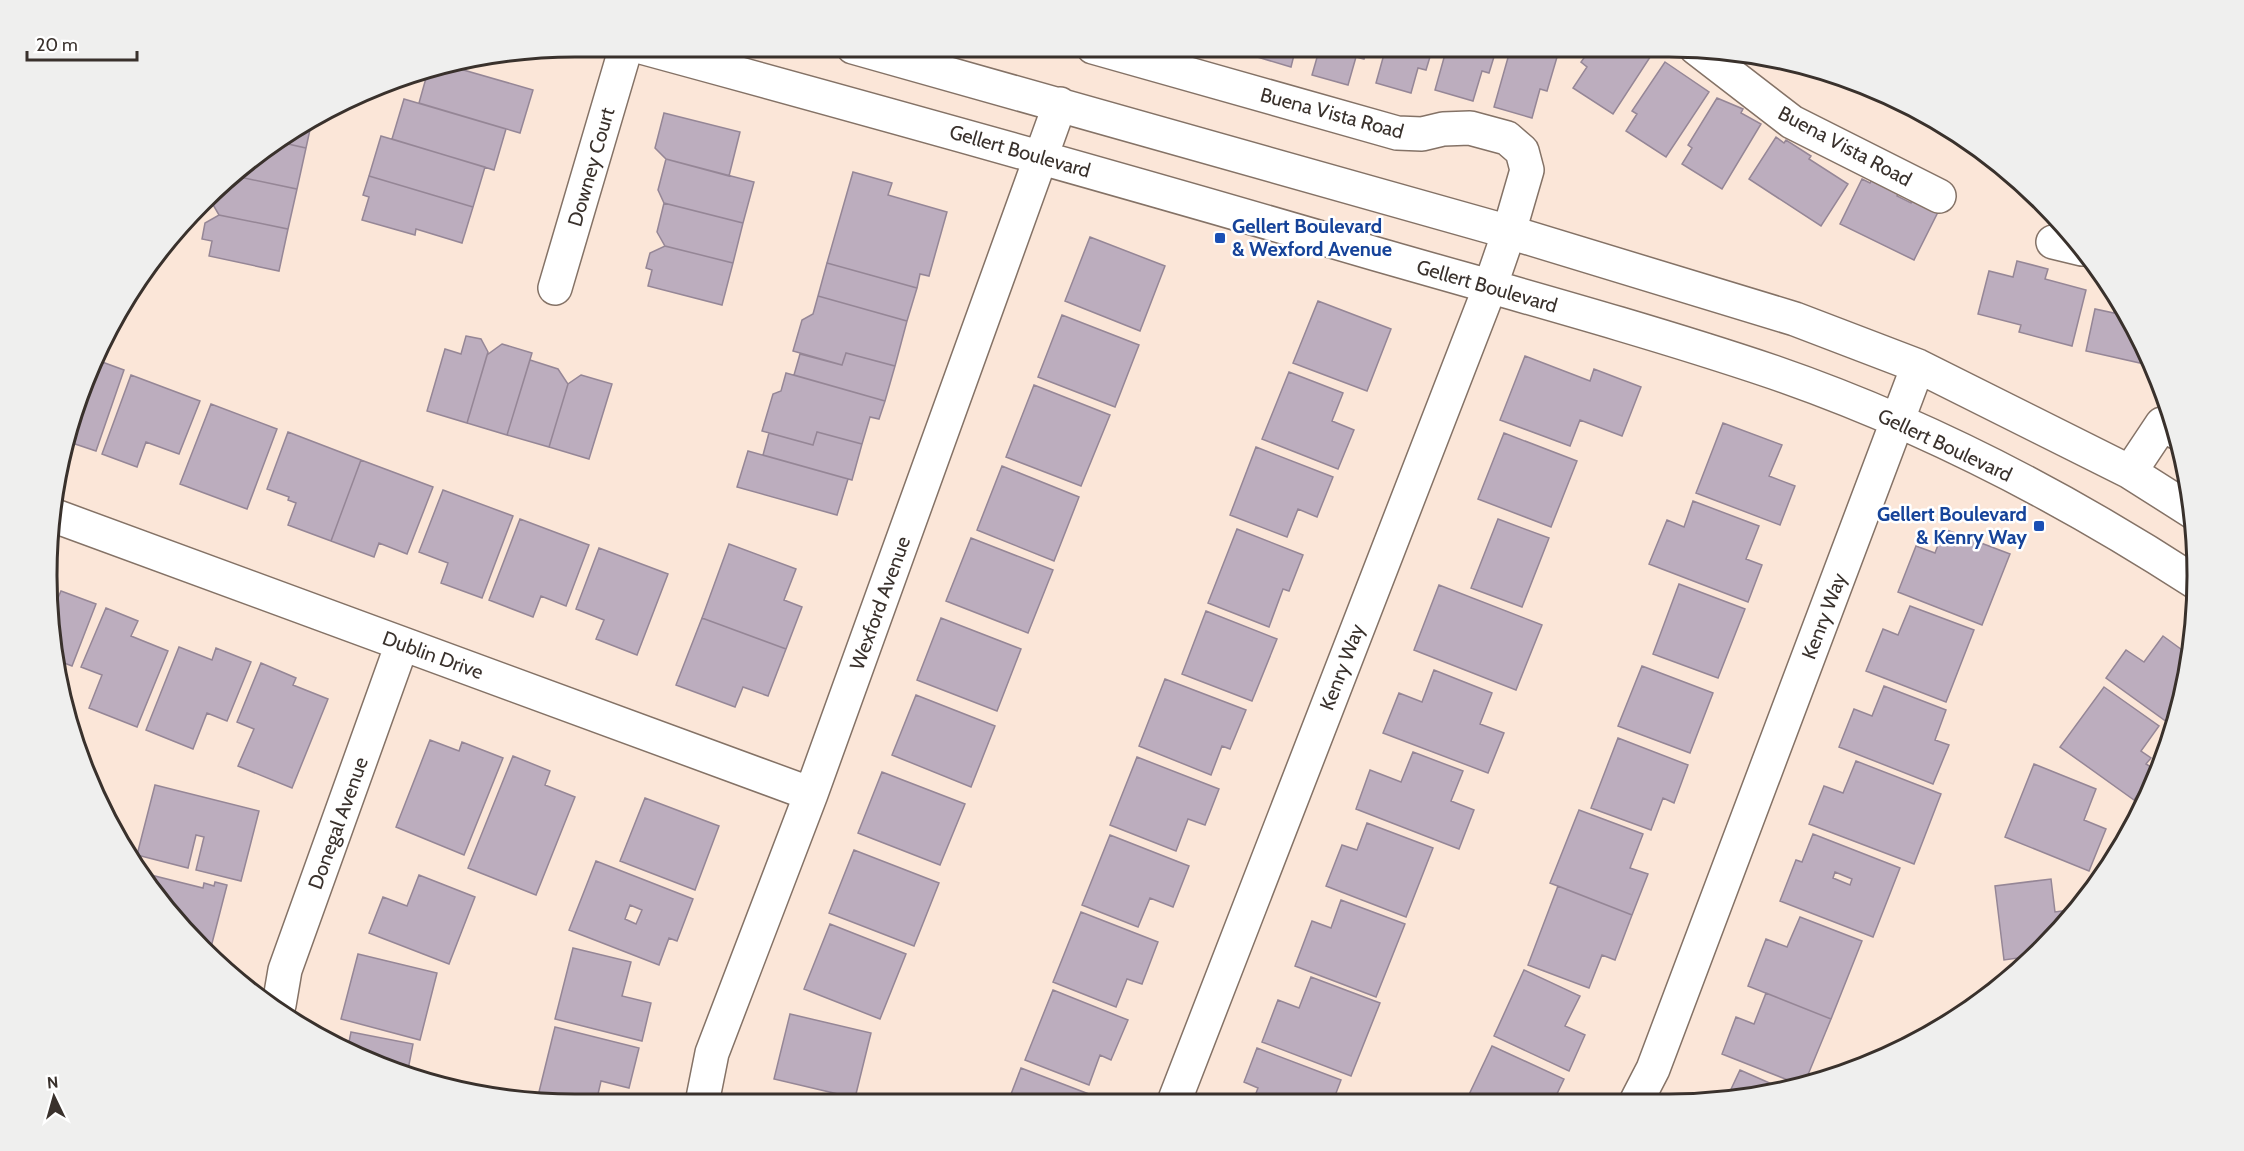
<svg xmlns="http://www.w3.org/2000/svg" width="2244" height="1151" font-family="Cabin,sans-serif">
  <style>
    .building { fill: #bcadbe; stroke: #958696; stroke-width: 1.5; fill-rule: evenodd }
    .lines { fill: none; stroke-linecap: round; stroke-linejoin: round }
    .minor-casing { stroke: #847266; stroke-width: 36 }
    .minor { stroke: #fff; stroke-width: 33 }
    .transit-dot { fill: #1a4fb4; stroke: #fff; stroke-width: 2 }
    .labels { text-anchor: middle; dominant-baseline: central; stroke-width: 5; stroke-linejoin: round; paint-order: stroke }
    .street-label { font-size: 20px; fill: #39312c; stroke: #fff }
    .transit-label { font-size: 20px; font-weight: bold; fill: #164399; stroke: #fff; text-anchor: start }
    .rim { fill: none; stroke: #39312c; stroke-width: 3 }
  </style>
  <rect width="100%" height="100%" fill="#fbe6d8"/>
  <path class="building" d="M 1257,47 L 1296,47 L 1291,67 L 1254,56 Z
    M 1320,47 L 1368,47 L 1364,59 L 1356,57 L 1348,85 L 1312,75 Z
    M 1386,47 L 1433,47 L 1426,70 L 1418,68 L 1411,93 L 1376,83 Z
    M 1447,47 L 1497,47 L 1489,73 L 1482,71 L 1473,101 L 1435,90 Z
    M 1511,47 L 1560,47 L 1547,91 L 1540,89 L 1532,118 L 1494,107 Z
    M 1591,48 L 1656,48 L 1613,114 L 1573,88 L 1587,67 L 1581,62 Z
    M 1665,62 L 1709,92 L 1666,157 L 1626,131 L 1637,114 L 1632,111 Z
    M 453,67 L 533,90 L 520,133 L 419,103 L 428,71 Z
    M 1717,98 L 1743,109 L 1741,113 L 1761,124 L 1722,189 L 1682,164 L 1692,148 L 1688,145 Z
    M 404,99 L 506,129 L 494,170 L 392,139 Z
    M 664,113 L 740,132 L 729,176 L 666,159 L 655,148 Z
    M 311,125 L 306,148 L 279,142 Z
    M 381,136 L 485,167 L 473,207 L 369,176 Z
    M 1776,137 L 1784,143 L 1786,140 L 1811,156 L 1809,159 L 1848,184 L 1821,226 L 1749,179 Z
    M 279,142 L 306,148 L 297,189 L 235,176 L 253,156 Z
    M 666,159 L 754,182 L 743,223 L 664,203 L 658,190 Z
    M 853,172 L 892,183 L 888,195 L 947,212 L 929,276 L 920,274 L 917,288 L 827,263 Z
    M 235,176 L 297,189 L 288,229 L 219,215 L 212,203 L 213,199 Z
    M 369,176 L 473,207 L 462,243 L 416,229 L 415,235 L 362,220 L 369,197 L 363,195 Z
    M 1862,179 L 1870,183 L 1872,179 L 1899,192 L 1897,196 L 1911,203 L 1912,199 L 1938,212 L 1914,260 L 1840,224 Z
    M 664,203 L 743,223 L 733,263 L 665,246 L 657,232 Z
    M 219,215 L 288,229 L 279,271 L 209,256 L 212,241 L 202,239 L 205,223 Z
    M 1090,237 L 1165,266 L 1140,331 L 1065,301 Z
    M 665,246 L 733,263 L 722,305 L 648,286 L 652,270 L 646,268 L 650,253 Z
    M 2017,261 L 2048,269 L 2045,279 L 2086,290 L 2072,346 L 2019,332 L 2021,325 L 1978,314 L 1989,271 L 2013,277 Z
    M 827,263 L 917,288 L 907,321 L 818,296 Z
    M 818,296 L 907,321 L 895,366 L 846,353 L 842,365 L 793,351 L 802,320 L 813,314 Z
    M 2117,298 L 2126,311 L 2148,359 L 2141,358 L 2140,363 L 2086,351 L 2095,309 L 2114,313 Z
    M 1318,301 L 1391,329 L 1367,391 L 1293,363 Z
    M 1062,315 L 1139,345 L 1115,407 L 1038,377 Z
    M 466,336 L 481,339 L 488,352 L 467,423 L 427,411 L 445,349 L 461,354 Z
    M 502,344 L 532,353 L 507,435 L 467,423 L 487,355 Z
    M 846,353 L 895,366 L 885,401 L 794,375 L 800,354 L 842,365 Z
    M 1525,356 L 1590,381 L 1594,369 L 1641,387 L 1622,436 L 1580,420 L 1570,446 L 1500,420 Z
    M 94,359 L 124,370 L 96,451 L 66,441 L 87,373 Z
    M 530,360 L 558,369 L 568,384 L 549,447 L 507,435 Z
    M 1289,372 L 1343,393 L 1332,421 L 1354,430 L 1338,469 L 1262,439 Z
    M 786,373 L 885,401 L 879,419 L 870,417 L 862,444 L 817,432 L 813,445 L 762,431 L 773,394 L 781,391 Z
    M 131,375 L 200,401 L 179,454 L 146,442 L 137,467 L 102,454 Z
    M 581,375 L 612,384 L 589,459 L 549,447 L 568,384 Z
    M 1034,385 L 1110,415 L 1081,486 L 1006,457 Z
    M 211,404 L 277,429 L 247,509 L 180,484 Z
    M 1723,423 L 1782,445 L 1769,476 L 1795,486 L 1780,525 L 1696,493 Z
    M 288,432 L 361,460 L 331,541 L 288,525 L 296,503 L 288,500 L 289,497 L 267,489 Z
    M 817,432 L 862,444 L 852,480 L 763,455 L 769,433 L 813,445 Z
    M 1504,433 L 1577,461 L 1551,527 L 1478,499 Z
    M 1256,447 L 1333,477 L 1317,517 L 1298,509 L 1287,537 L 1230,515 Z
    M 748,451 L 848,479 L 837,515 L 737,487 Z
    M 361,460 L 433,487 L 407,554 L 379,543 L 374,557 L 331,541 Z
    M 1002,466 L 1079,497 L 1054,561 L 977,530 Z
    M 443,490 L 513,516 L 482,598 L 441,583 L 448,563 L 419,552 Z
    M 1693,501 L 1759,526 L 1746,559 L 1762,565 L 1748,602 L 1649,564 L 1667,520 L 1684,527 Z
    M 520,519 L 589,545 L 566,606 L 541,596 L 533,617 L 489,600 Z
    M 1498,519 L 1549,538 L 1522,607 L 1471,588 Z
    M 1237,529 L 1303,555 L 1289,591 L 1283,589 L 1269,627 L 1208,603 Z
    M 1944,529 L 2010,554 L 1982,625 L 1898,592 L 1916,546 L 1935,553 Z
    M 971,538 L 1053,570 L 1028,633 L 946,601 Z
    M 729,544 L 796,569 L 784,600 L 802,607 L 786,649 L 702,618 Z
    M 599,548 L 668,574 L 637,655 L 596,639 L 604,620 L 576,609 Z
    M 1679,584 L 1745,609 L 1718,678 L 1653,654 Z
    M 1439,585 L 1542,625 L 1516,690 L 1414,650 Z
    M 61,591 L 96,604 L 72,666 L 56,660 L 51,644 L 53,598 L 57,600 Z
    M 1910,606 L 1974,630 L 1946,702 L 1866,671 L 1883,629 L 1898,635 Z
    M 106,608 L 138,621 L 131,636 L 168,651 L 137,727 L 89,708 L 102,675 L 81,667 Z
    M 1206,611 L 1277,639 L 1252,701 L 1182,674 Z
    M 702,618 L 786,649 L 768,696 L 743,687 L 735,707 L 676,685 Z
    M 941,618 L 1021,649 L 997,711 L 917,680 Z
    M 2163,636 L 2189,655 L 2180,712 L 2174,727 L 2106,678 L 2126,650 L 2144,662 Z
    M 179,647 L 212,660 L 216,648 L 251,662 L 227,721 L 207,713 L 193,749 L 146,730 Z
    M 261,663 L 296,678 L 293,685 L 328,699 L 292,788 L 238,766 L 254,729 L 237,722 Z
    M 1642,666 L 1713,693 L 1690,753 L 1618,726 Z
    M 1434,670 L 1492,693 L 1480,724 L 1504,733 L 1488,773 L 1383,733 L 1399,693 L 1422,702 Z
    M 1165,679 L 1246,710 L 1230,749 L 1222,746 L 1211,775 L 1139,746 Z
    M 1884,686 L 1946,710 L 1935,740 L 1949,745 L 1933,784 L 1839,747 L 1854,709 L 1872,716 Z
    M 2104,687 L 2159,726 L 2141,751 L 2151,758 L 2146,764 L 2156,770 L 2134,800 L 2060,747 Z
    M 916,695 L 995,726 L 971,787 L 892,755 Z
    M 1618,738 L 1688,765 L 1674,803 L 1663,798 L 1651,830 L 1591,808 Z
    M 430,740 L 459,751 L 462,742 L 503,758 L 464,855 L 396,827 Z
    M 1413,752 L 1463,771 L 1451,801 L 1474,810 L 1459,849 L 1356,809 L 1370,770 L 1401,782 Z
    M 513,756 L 550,771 L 545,785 L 575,797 L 536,895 L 468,868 Z
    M 1137,757 L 1219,789 L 1205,825 L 1188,819 L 1176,851 L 1110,825 Z
    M 1856,761 L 1941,794 L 1914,864 L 1809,824 L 1824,786 L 1843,793 Z
    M 2034,764 L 2096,789 L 2084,820 L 2106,829 L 2089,871 L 2005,837 Z
    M 882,772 L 965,804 L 940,865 L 858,833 Z
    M 155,785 L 259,811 L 241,881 L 196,870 L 204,837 L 196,835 L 188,868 L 137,855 Z
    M 645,798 L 719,826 L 695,890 L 620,861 Z
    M 1579,810 L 1643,834 L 1630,868 L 1648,874 L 1632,915 L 1550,883 Z
    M 1367,823 L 1433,848 L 1406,917 L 1326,886 L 1342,845 L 1357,850 Z
    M 1813,834 L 1900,868 L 1873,937 L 1780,901 L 1796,860 L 1802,862 ZM 1835,872 L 1852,879 L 1850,885 L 1833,878 Z
    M 1110,835 L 1189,866 L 1173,907 L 1150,898 L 1138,927 L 1082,905 Z
    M 854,850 L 939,883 L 914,946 L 829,913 Z
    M 596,861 L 693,899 L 677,941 L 669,938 L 659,965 L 569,930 ZM 630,905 L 642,910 L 636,924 L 625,919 Z
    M 147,874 L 203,888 L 204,883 L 214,886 L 215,882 L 227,885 L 209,955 L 201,949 Z
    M 419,875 L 475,897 L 449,964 L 369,933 L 383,897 L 407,906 Z
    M 2051,879 L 2055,912 L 2076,909 L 2066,924 L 2032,956 L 2004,960 L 1995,886 Z
    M 1558,886 L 1632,915 L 1615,960 L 1602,955 L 1589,988 L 1528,965 Z
    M 1341,900 L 1405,924 L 1376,997 L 1295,966 L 1312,921 L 1331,928 Z
    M 1081,912 L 1158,942 L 1142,984 L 1127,979 L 1116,1007 L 1053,982 Z
    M 1800,917 L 1862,941 L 1831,1019 L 1748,986 L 1766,939 L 1787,947 Z
    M 830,924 L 906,954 L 880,1019 L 804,989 Z
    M 573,948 L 631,962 L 622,996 L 651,1003 L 642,1041 L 555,1019 Z
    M 358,954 L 437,973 L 420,1040 L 341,1019 Z
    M 1524,970 L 1580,996 L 1565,1026 L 1585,1035 L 1569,1071 L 1494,1036 Z
    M 1311,977 L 1380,1003 L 1351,1076 L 1262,1042 L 1278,1000 L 1299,1008 Z
    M 1053,990 L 1128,1020 L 1111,1060 L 1100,1055 L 1089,1085 L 1025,1060 Z
    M 1766,993 L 1831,1019 L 1805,1082 L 1798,1084 L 1722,1054 L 1736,1017 L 1754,1024 Z
    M 790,1014 L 871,1033 L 855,1098 L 774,1079 Z
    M 555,1027 L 639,1048 L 629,1088 L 601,1081 L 596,1103 L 549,1103 L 537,1100 Z
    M 351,1032 L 413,1044 L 407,1075 L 347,1052 Z
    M 1492,1046 L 1564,1079 L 1554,1100 L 1466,1101 Z
    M 1257,1048 L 1341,1080 L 1333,1101 L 1253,1101 L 1258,1088 L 1244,1082 Z
    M 1021,1068 L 1094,1096 L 1091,1102 L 1008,1102 Z
    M 1740,1070 L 1781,1088 L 1738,1100 L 1726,1100 Z"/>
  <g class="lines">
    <g class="minor-casing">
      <path id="minor" d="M 641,47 C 887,114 1131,182 1376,254 C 1508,292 1642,328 1773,372 C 1921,423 2064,497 2195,582
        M 853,47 L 1509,232 L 1795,319 L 1918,366 L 2130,472 L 2193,512
        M 1093,47 L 1397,133 L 1422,134 L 1443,129 L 1470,128 L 1507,138 L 1522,151 L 1527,170 L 1509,232 L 1490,287 L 1174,1102
        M 1696,48 L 1792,122 L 1939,196
        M 2053,242 L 2082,249
        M 555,288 L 626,47
        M 2130,472 L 2162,424 L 2176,432
        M 55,516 L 811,794
        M 279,1005 L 285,970 L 402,644
        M 1637,1100 L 1653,1069 L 1918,366
        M 702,1103 L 712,1053 L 811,794 L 1060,104"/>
    </g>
    <use href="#minor" class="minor"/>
  </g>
  <g class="transit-dot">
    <rect x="1214" y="232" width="12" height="12" rx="3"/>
    <rect x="2033" y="520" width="12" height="12" rx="3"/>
  </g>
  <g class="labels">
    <g class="street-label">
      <text transform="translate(1332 113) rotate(15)">Buena Vista Road</text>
      <text transform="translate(1845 146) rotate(28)">Buena Vista Road</text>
      <text transform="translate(1020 151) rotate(16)">Gellert Boulevard</text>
      <text transform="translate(591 167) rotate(-74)">Downey Court</text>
      <text transform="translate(1487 286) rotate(16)">Gellert Boulevard</text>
      <text transform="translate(1945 445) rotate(25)">Gellert Boulevard</text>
      <text transform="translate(880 603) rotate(-70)">Wexford Avenue</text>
      <text transform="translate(1824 616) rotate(-69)">Kenry Way</text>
      <text transform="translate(433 655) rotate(20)">Dublin Drive</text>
      <text transform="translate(1342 667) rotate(-69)">Kenry Way</text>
      <text transform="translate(338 823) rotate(-70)">Donegal Avenue</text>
    </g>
    <g class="transit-label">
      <text x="1232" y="226">Gellert Boulevard<tspan x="1232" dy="23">&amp; Wexford Avenue</tspan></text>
      <text x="2027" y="514" text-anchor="end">Gellert Boulevard<tspan x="2027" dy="23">&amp; Kenry Way</tspan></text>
    </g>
  </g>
  <path d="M0 0H2244V1151H0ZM575 57H1669A518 518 0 0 1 2187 575V576A518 518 0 0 1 1669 1094H575A518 518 0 0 1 57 576V575A518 518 0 0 1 575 57Z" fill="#efefee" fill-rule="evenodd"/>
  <path class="rim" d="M575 57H1669A518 518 0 0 1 2187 575V576A518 518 0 0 1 1669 1094H575A518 518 0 0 1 57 576V575A518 518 0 0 1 575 57Z"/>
  <g transform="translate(54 1097) rotate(355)" stroke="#ffffff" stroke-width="4.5" paint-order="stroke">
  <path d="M0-4.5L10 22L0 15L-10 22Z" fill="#39312c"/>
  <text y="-9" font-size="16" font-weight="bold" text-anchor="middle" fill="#39312c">N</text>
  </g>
  <path d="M27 51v9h110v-9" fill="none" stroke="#39312c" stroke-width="3"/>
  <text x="36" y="51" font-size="18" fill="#39312c" stroke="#ffffff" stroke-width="4.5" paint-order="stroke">20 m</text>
</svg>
